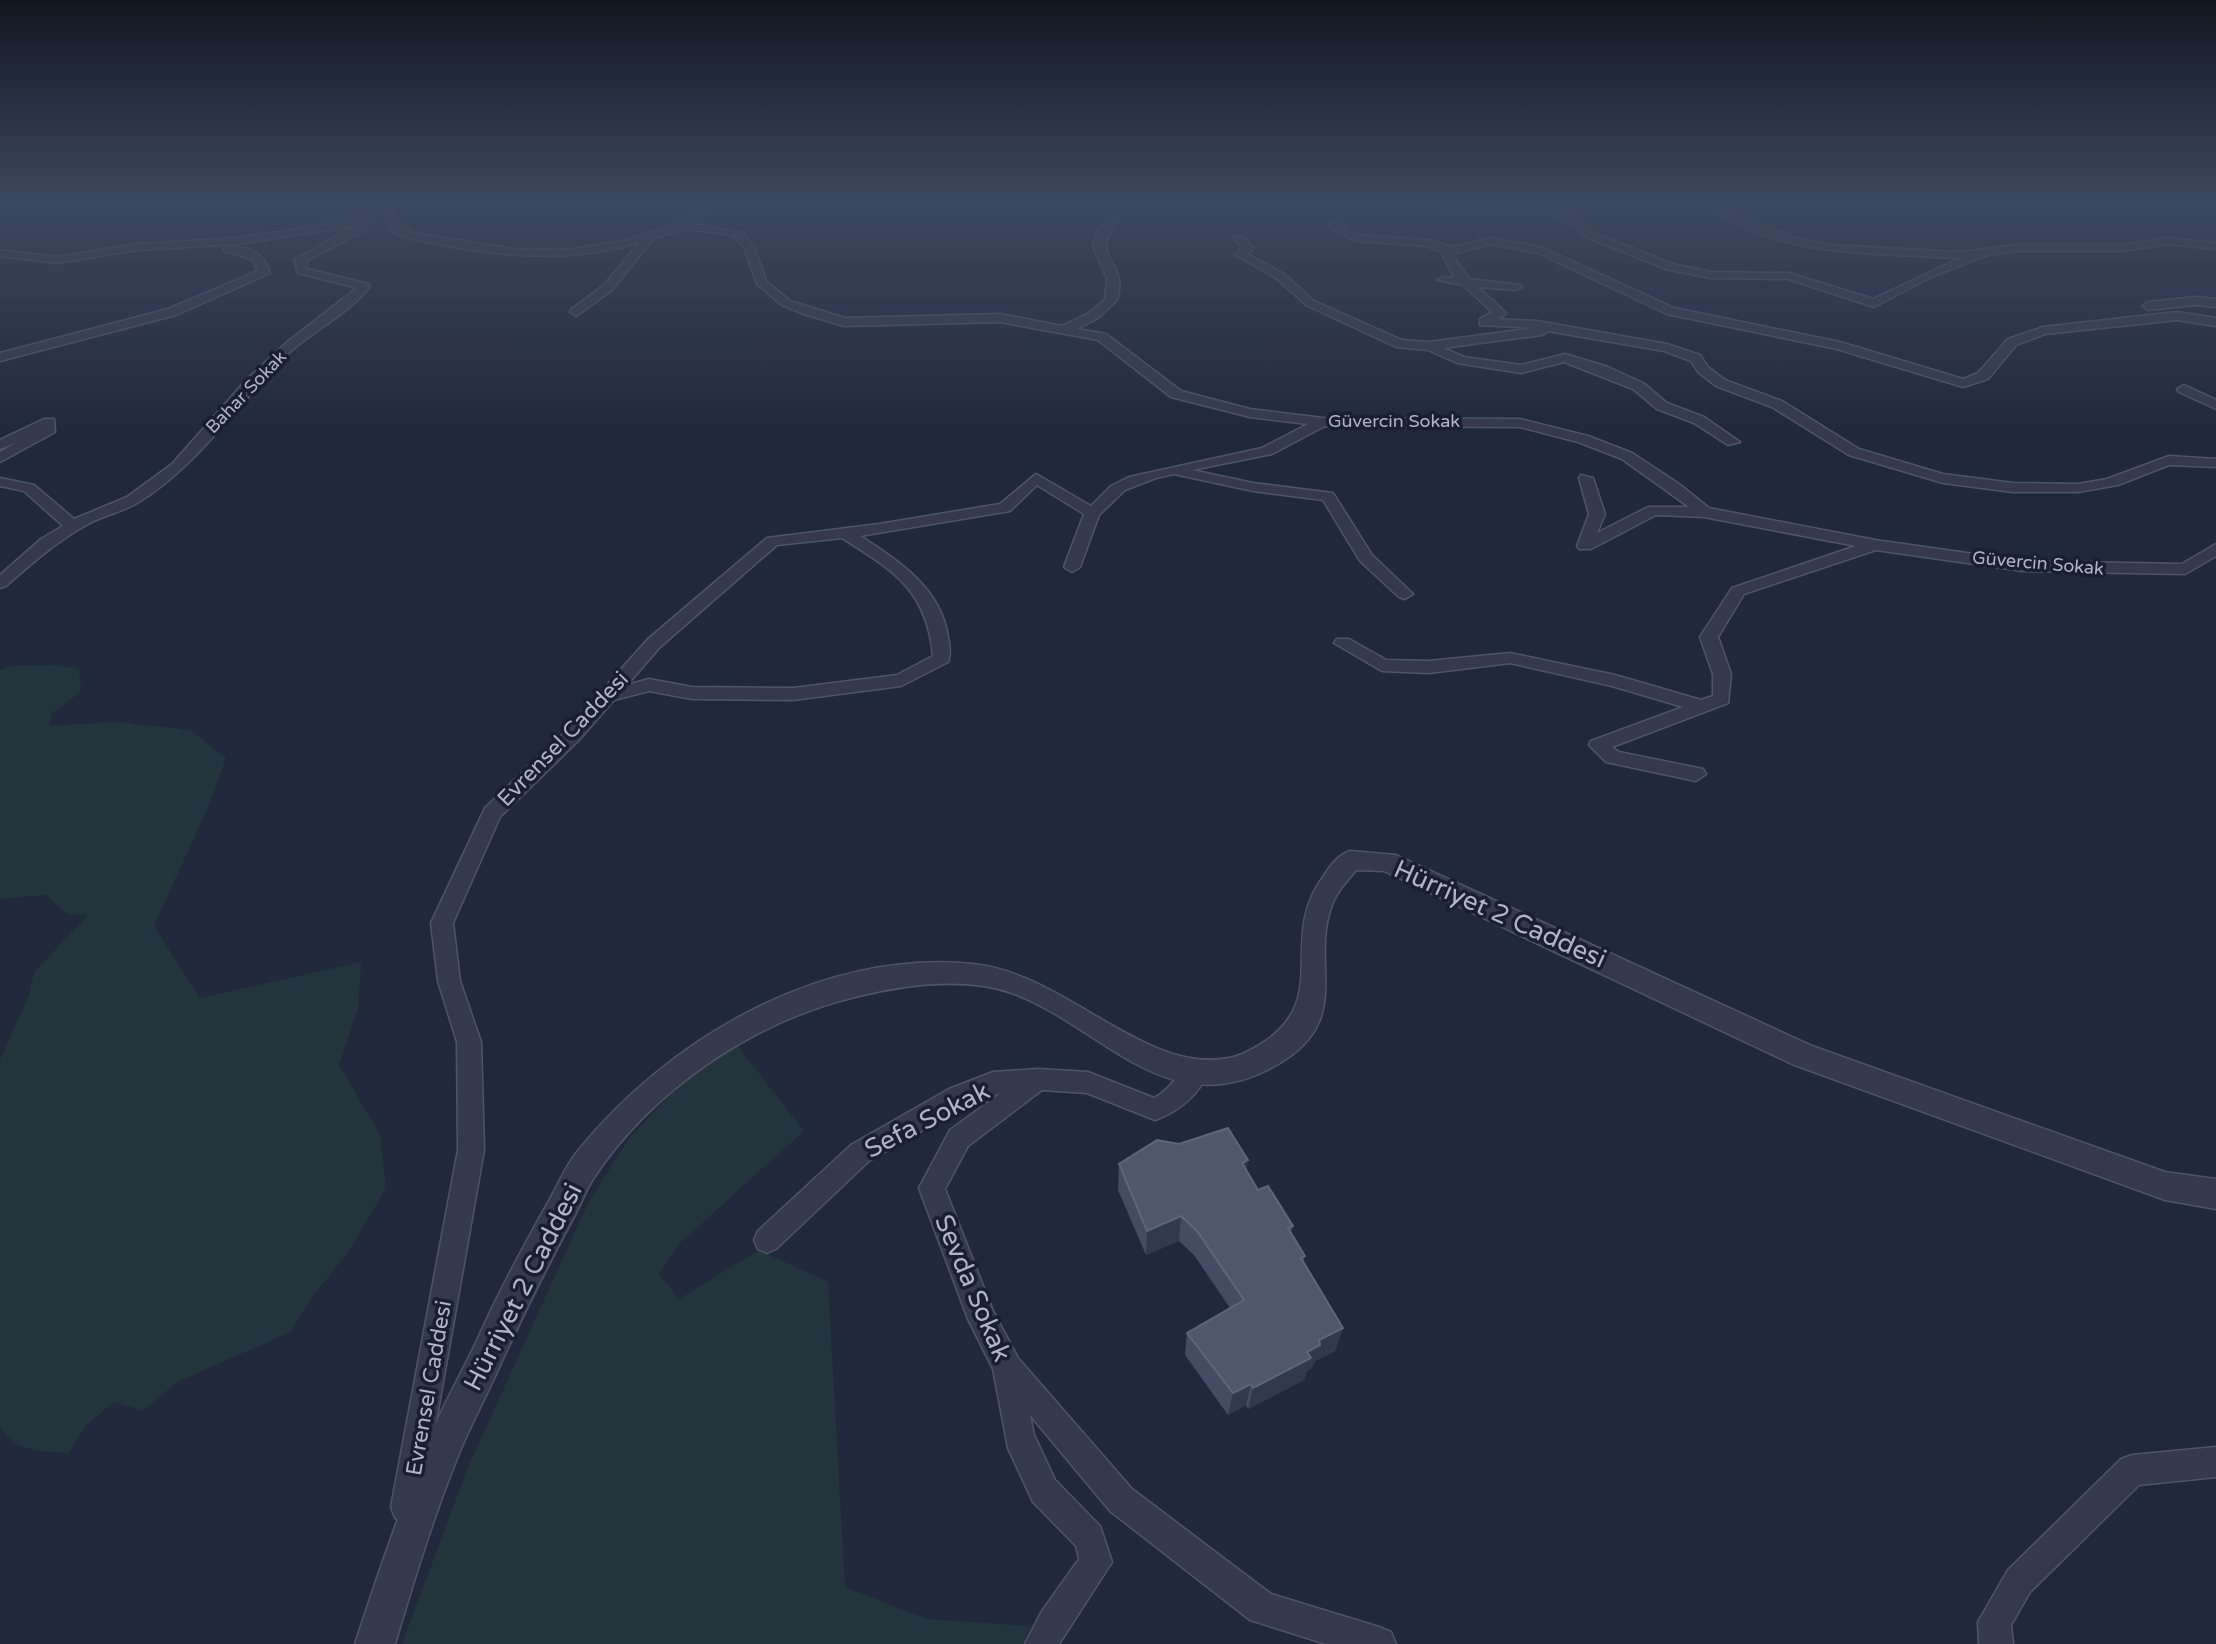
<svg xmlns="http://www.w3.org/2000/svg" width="2216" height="1644" font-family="'Varela Round',sans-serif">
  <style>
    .green { fill: #22353c }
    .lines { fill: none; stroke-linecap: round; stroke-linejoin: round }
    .minor-casing { stroke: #4f5566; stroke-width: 3 }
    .tertiary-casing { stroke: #4f5566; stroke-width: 3 }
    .minor { fill: #343a4b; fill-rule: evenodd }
    .tertiary { fill: #343a4b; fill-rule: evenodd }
    .wall { fill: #444c63 }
    .shaded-wall { fill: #31394e }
    .building { fill: #50576d; stroke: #5e667b; stroke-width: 2 }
    .labels { text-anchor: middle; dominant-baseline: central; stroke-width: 7; stroke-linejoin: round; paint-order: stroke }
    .far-street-label { font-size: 18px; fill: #afb5c7; stroke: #191f30 }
    .street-label { font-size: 22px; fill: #afb5c7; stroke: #191f30 }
    .near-street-label { font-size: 26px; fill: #afb5c7; stroke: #191f30 }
  </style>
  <rect width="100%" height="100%" fill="#20283b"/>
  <path class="green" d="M 54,665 L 79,669 L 81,692 L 52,713 L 49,726 L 115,722 L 190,730 L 226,758 L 210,803 L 154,926 L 200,998 L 361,962 L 358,1008 L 339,1065 L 380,1134 L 386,1188 L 347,1254 L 312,1297 L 291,1332 L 177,1382 L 143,1411 L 114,1402 L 86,1426 L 69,1453 C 42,1452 15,1452 0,1427 L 0,1060 L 29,995 L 34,972 L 88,915 L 68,914 L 45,895 L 0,899 L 0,670 L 11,666 Z
    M 737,1045 L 804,1131 L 681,1242 L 659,1274 L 679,1299 L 759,1250 L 828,1282 L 845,1587 L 927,1619 L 1031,1626 L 1024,1644 L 402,1644 L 468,1467 L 589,1201 L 630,1137 L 680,1085 Z"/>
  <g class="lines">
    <g class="minor-casing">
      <path id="minor" d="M 709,202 L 721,202 L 693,224 L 743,233 L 754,246 L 766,281 L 790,301 L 845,318 L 1000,314 L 1062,326 L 1089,313 L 1105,300 L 1107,279 L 1093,246 L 1097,232 L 1114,216 L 1119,219 C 1085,263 1130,257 1117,300 L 1098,318 L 1077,329 L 1106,334 L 1181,391 L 1250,409 L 1323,418 L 1520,419 L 1588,436 L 1632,453 L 1679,484 L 1709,508 L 1875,540 L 2023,561 L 2182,564 L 2216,544 L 2216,556 L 2185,574 L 2023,571 L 1876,550 L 1744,594 L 1718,637 L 1731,674 L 1728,703 L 1612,747 L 1619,752 L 1703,769 L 1706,774 L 1696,781 L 1606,762 L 1589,745 L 1591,741 L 1683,707 L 1612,686 L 1510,663 L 1429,673 L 1382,671 L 1334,643 L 1337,639 L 1349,639 L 1386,660 L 1429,661 L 1510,653 L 1615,675 L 1701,700 L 1713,696 L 1713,674 L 1700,637 L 1732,588 L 1856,546 L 1704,517 L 1656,515 L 1591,549 L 1579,549 L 1577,546 L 1589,514 L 1579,478 L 1581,475 L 1593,478 L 1605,514 L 1597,533 L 1648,507 L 1689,507 L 1622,459 L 1578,442 L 1520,427 L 1325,426 L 1272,454 L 1192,470 L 1253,483 L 1333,493 L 1372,555 L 1413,594 L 1405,599 L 1399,597 L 1360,561 L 1323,500 L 1253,491 L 1174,474 L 1156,478 L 1125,490 L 1099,515 L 1080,567 L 1072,572 L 1064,567 L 1084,514 L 1037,485 L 1010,511 L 860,536 C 899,561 941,588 948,637 C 950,646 951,654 948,662 L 901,686 L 793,700 L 692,699 L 649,691 L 614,700 L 578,741 L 500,817 L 453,923 L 460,981 L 481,1042 L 484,1150 L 421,1507 L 417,1518 L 406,1522 L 395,1518 L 391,1507 L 458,1150 L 457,1042 L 438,981 L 431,923 L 485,808 L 564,733 L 648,639 L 767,538 L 879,524 L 1000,504 L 1036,474 L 1091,506 L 1111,486 L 1129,477 L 1262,448 L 1308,424 L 1250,417 L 1171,397 L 1098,340 L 1000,322 L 844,326 L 804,314 L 782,305 L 757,284 L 744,247 L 735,237 L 720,233 L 684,229 L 654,238 L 612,290 L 576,316 L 570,312 L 572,309 L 604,285 L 640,242 C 564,266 484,255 408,238 L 391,231 L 381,207 L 390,205 L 399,227 L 414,233 L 521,250 L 566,250 L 623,241 L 679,224 ZM 842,538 C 894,571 927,590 933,656 L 897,675 L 793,688 L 692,687 L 649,679 L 627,685 L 660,647 L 777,545 Z
        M 925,202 L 957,202 L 932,209 Z
        M 1411,202 L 1453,208 L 1536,206 L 1559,210 L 1579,218 L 1594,233 L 1673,264 L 1710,272 L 1789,273 L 1873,299 L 1960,258 C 1888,254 1758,257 1706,202 L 1717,202 L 1731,214 L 1793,237 L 1831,245 L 1961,252 L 2017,245 L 2122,245 L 2168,238 L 2216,243 L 2216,249 L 2168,244 L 2122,251 L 2017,251 L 1987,255 L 1931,277 L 1874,307 L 1788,279 L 1710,278 L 1666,269 L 1586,237 L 1571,222 L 1556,216 L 1536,212 L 1453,214 Z
        M 1648,202 L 1659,202 L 1661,205 L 1656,208 Z
        M 367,218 L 372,221 L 360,233 L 306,261 L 307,269 L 368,284 L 370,286 C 349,314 315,329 290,352 C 239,401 199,465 139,502 C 123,512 104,515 88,524 C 57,541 32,563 6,586 L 0,588 L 0,575 L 41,539 L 63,526 L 24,491 L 0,486 L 0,478 L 34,485 L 74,519 L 127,497 L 172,464 L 247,379 L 286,343 L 357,288 L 298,273 L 294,260 L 355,226 L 238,244 L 138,250 L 56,263 L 0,256 L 0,250 L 56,257 L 138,244 L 238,238 Z
        M 1329,223 L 1337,223 L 1358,235 L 1427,240 L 1453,247 L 1490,238 L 1541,247 L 1674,308 L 1840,342 L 1963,379 L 1978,373 L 2008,339 L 2043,327 L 2177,312 L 2216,318 L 2216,326 L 2177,320 L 2045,334 L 2016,345 L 1988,379 L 1963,387 L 1837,349 L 1667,314 L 1538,253 L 1490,244 L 1452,254 L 1469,279 L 1520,285 L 1522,287 L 1516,290 L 1478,287 L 1506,313 L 1498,319 L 1537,321 L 1667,344 L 1700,355 L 1708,367 L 1725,380 L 1782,401 L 1859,449 L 1943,474 L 2013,483 L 2078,484 L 2107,479 L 2169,456 L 2216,459 L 2216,467 L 2169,465 L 2118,485 L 2078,492 L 2013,492 L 1943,483 L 1849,455 L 1772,407 L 1716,386 L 1698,372 L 1691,361 L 1664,351 L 1548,331 L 1542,335 L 1443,348 L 1464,357 L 1521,365 L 1565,354 L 1608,367 L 1643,383 L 1667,403 L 1704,417 L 1740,442 L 1728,445 L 1694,423 L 1657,409 L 1633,389 L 1564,362 L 1521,373 L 1457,363 L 1428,350 L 1396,347 L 1306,305 L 1276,278 L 1234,254 L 1242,248 L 1232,237 L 1241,235 L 1254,248 L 1247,254 L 1284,274 L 1314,301 L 1402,340 L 1429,342 L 1533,328 L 1480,325 L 1480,319 L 1492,312 L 1463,285 L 1437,280 L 1443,277 L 1454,278 L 1441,251 L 1426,246 L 1356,241 L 1329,227 Z
        M 224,247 C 245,245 264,251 270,273 L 176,315 L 0,361 L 0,353 L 168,309 L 258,271 L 252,259 L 224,251 Z
        M 2196,297 L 2216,299 L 2216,307 L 2196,305 L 2148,310 L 2142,306 L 2148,302 Z
        M 2184,385 L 2216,400 L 2216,409 L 2179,392 L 2177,389 Z
        M 44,419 L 54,419 L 55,432 L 0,462 L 0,452 L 17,442 L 0,449 L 0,440 Z
        M 1196,1063 L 1204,1066 L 1208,1073 C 1197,1097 1179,1111 1155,1120 L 1087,1093 L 1042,1090 L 968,1146 L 945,1189 L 993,1311 L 1018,1358 L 1132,1489 L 1271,1594 L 1379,1627 L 1391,1632 L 1396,1644 L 1326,1644 L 1250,1620 L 1110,1511 L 1030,1415 L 1034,1435 L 1055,1480 L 1100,1526 L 1112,1562 L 1059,1644 L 1025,1644 L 1042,1611 L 1079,1559 L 1076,1546 L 1033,1502 L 1008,1448 L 993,1369 L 968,1319 L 919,1188 L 950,1130 L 1001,1093 L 967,1105 L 869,1161 L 776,1249 L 767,1253 L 758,1249 L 754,1240 L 758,1231 L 851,1145 L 949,1089 L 993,1072 L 1038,1069 L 1088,1072 L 1154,1098 C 1172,1090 1178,1069 1196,1063 Z
        M 2216,1447 L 2216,1477 L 2139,1485 L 2030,1592 L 2011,1625 L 2013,1644 L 1979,1644 L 1978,1622 L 2008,1570 L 2121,1459 L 2132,1455 Z"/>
    </g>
    <g class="tertiary-casing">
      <path id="tertiary" d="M 1350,851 L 1396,855 L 1812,1046 L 2165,1172 L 2216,1179 L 2216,1209 L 2165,1200 L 1792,1064 L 1384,871 L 1356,870 C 1349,879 1339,889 1334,900 C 1306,964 1359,1020 1273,1067 C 1166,1125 1102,1026 1012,993 C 963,976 903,985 855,997 C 752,1022 652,1090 593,1179 C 584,1194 578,1211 569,1226 C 545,1271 523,1315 502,1361 C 490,1389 475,1416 463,1444 C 436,1508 415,1577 395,1644 L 355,1644 C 379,1571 404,1497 435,1426 C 448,1395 465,1367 479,1336 C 499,1291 522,1249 546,1206 C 557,1188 564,1168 577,1152 C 669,1038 822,949 973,964 C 1065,973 1145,1075 1229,1058 C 1241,1056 1253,1049 1264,1042 C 1332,996 1277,940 1323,877 C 1330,866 1338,855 1350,851 Z"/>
    </g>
    <use href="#minor" class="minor"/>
    <use href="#tertiary" class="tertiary"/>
  </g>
  <path class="wall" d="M 1119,1164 L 1246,1171 L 1258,1190 L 1293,1226 L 1291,1233 L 1305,1256 L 1303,1262 L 1343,1328 L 1335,1351 L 1315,1361 L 1312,1368 L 1307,1371 L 1304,1380 L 1248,1409 L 1246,1405 L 1228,1415 L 1185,1355 L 1187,1333 L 1230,1308 L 1194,1255 L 1179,1241 L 1146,1255 L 1118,1190 Z"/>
  <path class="shaded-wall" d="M 1248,1160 L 1244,1186 L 1242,1163 Z
    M 1181,1216 L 1179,1241 L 1146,1255 L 1147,1231 Z
    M 1343,1328 L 1335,1351 L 1315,1361 L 1312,1368 L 1307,1371 L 1304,1380 L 1248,1409 L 1253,1388 L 1319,1340 Z
    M 1251,1384 L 1246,1405 L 1228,1415 L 1233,1393 Z"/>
  <path class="building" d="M 1228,1128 L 1248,1160 L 1242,1163 L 1258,1190 L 1268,1186 L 1293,1226 L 1288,1228 L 1305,1256 L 1301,1258 L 1343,1328 L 1319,1340 L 1320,1345 L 1307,1352 L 1311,1358 L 1253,1388 L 1251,1384 L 1233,1393 L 1187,1333 L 1244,1300 L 1197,1231 L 1181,1216 L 1147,1231 L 1119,1164 L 1157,1140 L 1179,1144 Z"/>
  <linearGradient id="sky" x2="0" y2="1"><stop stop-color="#121620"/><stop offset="0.47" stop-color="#3c4860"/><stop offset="1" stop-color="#3c4860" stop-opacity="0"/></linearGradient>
  <rect width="2216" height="432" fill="url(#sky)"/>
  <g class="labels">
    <g class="far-street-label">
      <text transform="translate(246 392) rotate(-46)">Bahar Sokak</text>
      <text x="1394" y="421">Güvercin Sokak</text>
      <text transform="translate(2038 563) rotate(5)">Güvercin Sokak</text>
    </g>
    <g class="street-label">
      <text transform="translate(563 739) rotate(-46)">Evrensel Caddesi</text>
      <text transform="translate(429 1388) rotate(-80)">Evrensel Caddesi</text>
    </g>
    <g class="near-street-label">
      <text transform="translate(1500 914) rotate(24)">Hürriyet 2 Caddesi</text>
      <text transform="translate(927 1120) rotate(-27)">Sefa Sokak</text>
      <text transform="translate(523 1287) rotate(-63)">Hürriyet 2 Caddesi</text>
      <text transform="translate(973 1288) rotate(67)">Sevda Sokak</text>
    </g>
  </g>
</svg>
